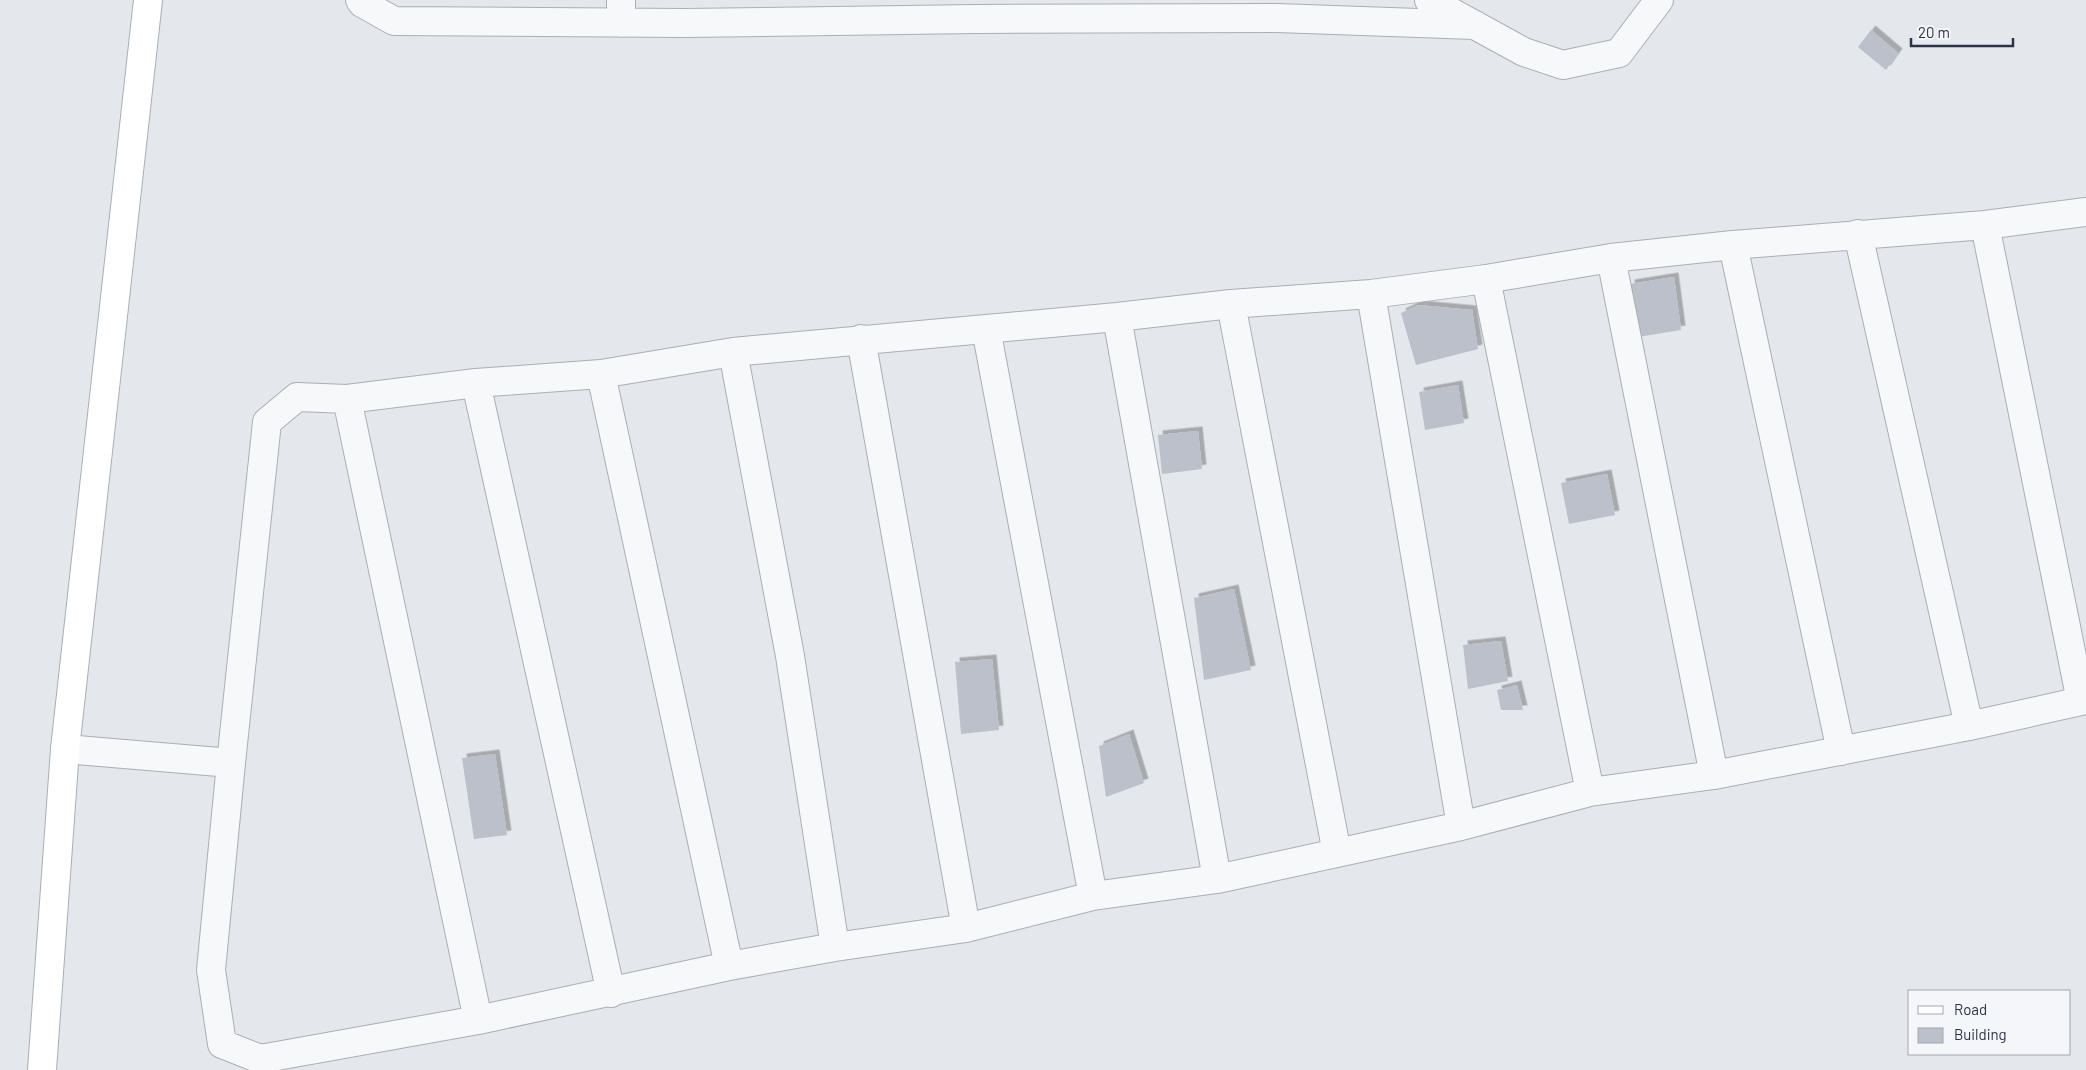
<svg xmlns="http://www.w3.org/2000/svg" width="2086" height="1070" font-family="Barlow,sans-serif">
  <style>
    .building { fill: #bbc0ca; filter: url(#shadow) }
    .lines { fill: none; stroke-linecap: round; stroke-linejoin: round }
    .street-casing { stroke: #a9aeb7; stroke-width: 30 }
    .secondary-casing { stroke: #a9aeb7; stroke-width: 30 }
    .street { stroke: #f7f8fa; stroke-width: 28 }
    .secondary { stroke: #fff; stroke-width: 28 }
  </style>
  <defs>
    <filter id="shadow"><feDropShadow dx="4.5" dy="-4.5" stdDeviation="0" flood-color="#0004"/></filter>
  </defs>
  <rect width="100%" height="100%" fill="#e4e7ec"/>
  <path class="building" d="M 1871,30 L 1898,53 L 1886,70 L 1858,47 Z
    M 1674,277 L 1681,330 L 1638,337 L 1630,284 Z
    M 1418,305 L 1472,310 L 1478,349 L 1416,365 L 1401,313 Z
    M 1458,385 L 1464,423 L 1425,430 L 1419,392 Z
    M 1198,431 L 1202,469 L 1162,474 L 1158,435 Z
    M 1607,474 L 1615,515 L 1569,524 L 1561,483 Z
    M 1234,589 L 1251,670 L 1204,680 L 1194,598 Z
    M 1501,641 L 1508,681 L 1468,689 L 1463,645 Z
    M 992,659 L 999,730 L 961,734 L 955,662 Z
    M 1517,685 L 1523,710 L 1501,710 L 1497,690 Z
    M 1129,734 L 1144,783 L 1106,797 L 1099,746 Z
    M 495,754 L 507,835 L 474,839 L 462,758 Z"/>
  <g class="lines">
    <g class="street-casing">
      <path id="street" d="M 360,0 L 362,3 L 394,21 L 684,23 L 976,19 L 1277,18 L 1475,25
        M 621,0 L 621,23
        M 1429,0 L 1524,52 L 1563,65 L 1619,53 L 1659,0
        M 1985,225 L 2081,701
        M 1858,234 L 1969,726
        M 1733,245 L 1841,751
        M 1611,258 L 1714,775
        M 1486,279 L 1590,792
        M 1371,294 L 1461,826
        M 1231,304 L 1337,853
        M 1117,317 L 1217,879
        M 986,329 L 1093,896
        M 861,339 L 966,928
        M 733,352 L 790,656 L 835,947
        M 601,374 L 729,966
        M 476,383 L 611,993
        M 347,399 L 478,1020
        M 65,749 L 231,763 L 267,422 L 297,397 L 347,399 L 476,383 L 601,374 L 733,352 L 1117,317 L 1231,304 L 1371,294 L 1486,279 L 1611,258 L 1733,245 L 1985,225 L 2086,212
        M 231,763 L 211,970 L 222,1044 L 260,1059 L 478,1020 L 729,966 L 835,947 L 966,928 L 1093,896 L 1217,879 L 1461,826 L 1590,792 L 1714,775 L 1969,726 L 2086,700"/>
    </g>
    <g class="secondary-casing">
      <path id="secondary" d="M 42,1070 L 65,749 L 148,0"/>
    </g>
    <use href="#street" class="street"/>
    <use href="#secondary" class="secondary"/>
  </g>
  <rect x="1908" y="990" width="162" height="65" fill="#f4f6f9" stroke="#a4a8b1"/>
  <rect x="1918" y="1006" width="25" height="8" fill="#ffffff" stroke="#a4a8b1"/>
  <text x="1954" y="1015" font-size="15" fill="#2b3445">Road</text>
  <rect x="1918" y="1028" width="25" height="15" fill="#bbc0ca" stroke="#a4a8b1"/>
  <text x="1954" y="1040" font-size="15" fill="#2b3445">Building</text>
  <path d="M1911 38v8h102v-8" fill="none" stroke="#2b3445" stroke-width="2.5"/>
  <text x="1918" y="38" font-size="15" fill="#2b3445" stroke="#f4f6f9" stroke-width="4" paint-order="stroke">20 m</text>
</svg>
